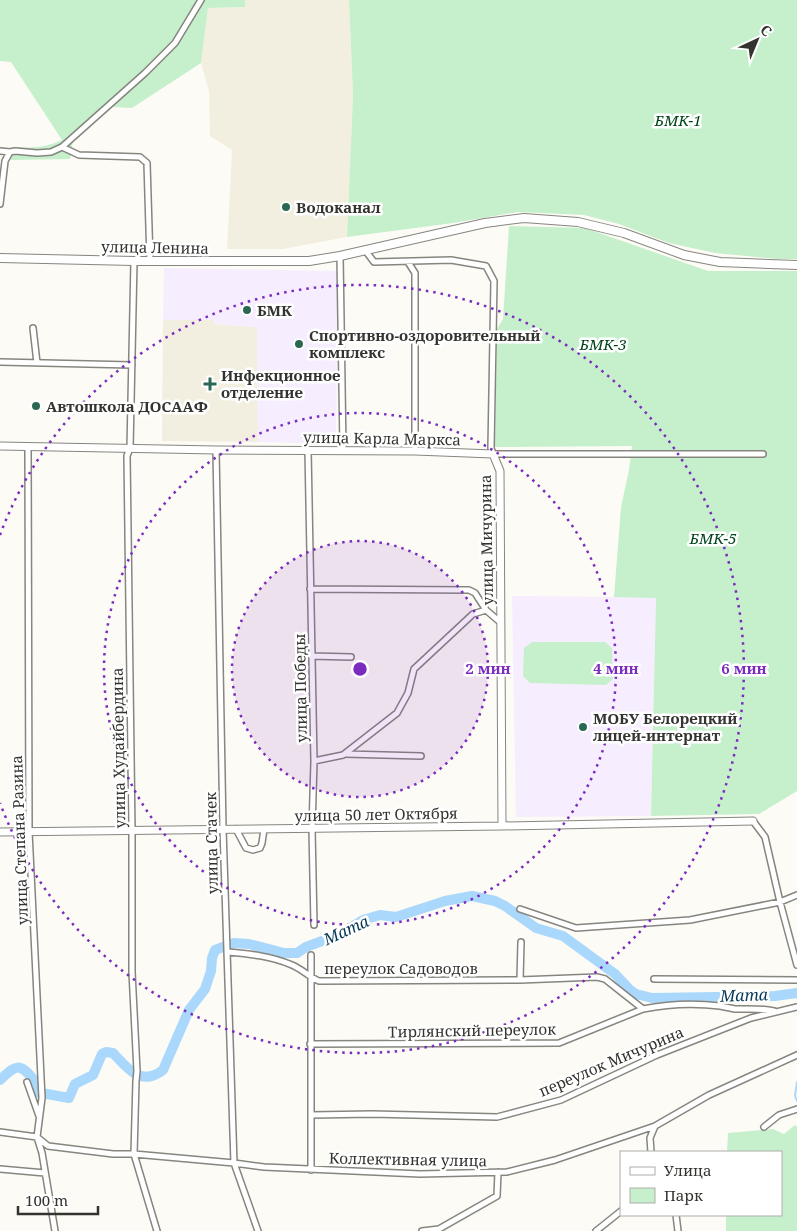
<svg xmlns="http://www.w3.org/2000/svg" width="797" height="1231" font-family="'Noto Serif',serif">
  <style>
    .built { fill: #f2efe1 }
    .education { fill: #f6edfe }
    .green { fill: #c6f0cc }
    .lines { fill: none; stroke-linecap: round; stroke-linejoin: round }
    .stream { stroke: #a9d8fc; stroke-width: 2 }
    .river { stroke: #a9d8fc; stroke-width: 10 }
    .minor-casing { stroke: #86857f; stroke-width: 8 }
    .tertiary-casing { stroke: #86857f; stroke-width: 9 }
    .secondary-casing { stroke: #86857f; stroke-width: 10 }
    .minor { stroke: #fff; stroke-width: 5 }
    .tertiary { stroke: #fff; stroke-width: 7 }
    .secondary { stroke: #fff; stroke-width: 8 }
    .ring { fill: none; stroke: #7b2cbf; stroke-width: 2.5; stroke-dasharray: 2.5 5 }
    .poi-dot { fill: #2b6854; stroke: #fff; stroke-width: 2 }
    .labels { text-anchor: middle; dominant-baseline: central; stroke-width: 5; stroke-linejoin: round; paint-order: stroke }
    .park-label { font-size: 15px; font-style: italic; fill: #01441a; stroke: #fff }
    .poi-label { font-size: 15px; font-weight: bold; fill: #333330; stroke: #fff; text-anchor: start }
    .street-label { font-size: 15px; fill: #333330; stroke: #fff }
    .water-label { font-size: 16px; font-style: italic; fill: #063855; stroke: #fff }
    .centre { fill: #7b2cbf; stroke: #fff; stroke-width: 2.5 }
    .ring-label { font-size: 15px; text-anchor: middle; font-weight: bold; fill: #7b2cbf; stroke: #fff; stroke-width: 5; stroke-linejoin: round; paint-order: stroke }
  </style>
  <rect width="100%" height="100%" fill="#fdfbf5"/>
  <path class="built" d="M 245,0 L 349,0 L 353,95 L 347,237 L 283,249 L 227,249 L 232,150 L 210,136 L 209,91 L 201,63 L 208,8 L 245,7 Z
    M 163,320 L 214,320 L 215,324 L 257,327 L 258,442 L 162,441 Z"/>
  <path class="education" d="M 164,268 L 338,271 L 336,444 L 258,442 L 257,327 L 215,324 L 214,320 L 163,320 Z
    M 512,596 L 656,597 L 651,816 L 516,817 Z"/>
  <path class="green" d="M 0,0 L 245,0 L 245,7 L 208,8 L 201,63 L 132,108 L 113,107 L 73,140 L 70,159 L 11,160 L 13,147 C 31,148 45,148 62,140 L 11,62 L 0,61 Z
    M 349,0 L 797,0 L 797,259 L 777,259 L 715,253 L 669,243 L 619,224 L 584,215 L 518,212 L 453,223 L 347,237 L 353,95 Z
    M 509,226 L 585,228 L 708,271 L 797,271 L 797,791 L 759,814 L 651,816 L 656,598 L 614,597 L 621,507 L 629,470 L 632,446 L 495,447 L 497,329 L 503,319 Z
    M 532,642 L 605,642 L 612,648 L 613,679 L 606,685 L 530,683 L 523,676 L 524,648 Z
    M 795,1125 L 797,1127 L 797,1231 L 726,1231 L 726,1215 L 781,1215 L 781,1152 L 727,1152 L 728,1133 L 773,1129 L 784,1134 Z"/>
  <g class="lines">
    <path class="stream" d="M 795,993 L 797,998
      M 797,1082 L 795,1096 L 797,1101"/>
    <path class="river" d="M 0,1080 C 16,1065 19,1062 34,1080 L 34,1087 L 36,1092 L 69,1098 L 75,1084 L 93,1075 L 102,1054 L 106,1052 L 113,1053 C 128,1069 141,1087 163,1070 L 189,1010 L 205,989 L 211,971 L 212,958 L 215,950 L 234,943 L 249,944 L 284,953 L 297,953 L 306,947 L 338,935 L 363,920 L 380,915 L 396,917 L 445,901 L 472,896 L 495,901 L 505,906 L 536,928 L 563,936 L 615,974 L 629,989 L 636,994 L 652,998 L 775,996 L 797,993"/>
    <g class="minor-casing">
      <path id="minor" d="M 62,147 L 79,155 L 140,157 L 147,163 L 150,261
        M 0,151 L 10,152
        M 0,204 L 5,161 L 10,152 L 15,151 L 37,153 L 51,152 L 62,147 L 145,73 L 175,43 L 201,0
        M 365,250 L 374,262 L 451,260 L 486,266 L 494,281 L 491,448 L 493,454 L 763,454
        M 340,256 L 343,450
        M 134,261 L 130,448 L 127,456 L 132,831 L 132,972 L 137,1071 L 136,1081 L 134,1154 L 157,1231
        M 408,262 L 415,273 L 415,451
        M 33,328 L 37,363
        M 0,362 L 132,365
        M 28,446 L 29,832 L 42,1098 L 37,1137 L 42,1153 L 55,1231
        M 216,450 L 223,829 L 234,1163 L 258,1231
        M 308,450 L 314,761 L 312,829 L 314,925
        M 310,589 L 469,590 L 475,593 L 486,610 L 500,622
        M 311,656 L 351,657
        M 346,754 L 421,756
        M 314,761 L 343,755 L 397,713 L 408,693 L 414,669 L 473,614 L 486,610
        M 753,821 L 765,837 L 780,902 L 797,965
        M 236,829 L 246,848 L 253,850 L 260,848 L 262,843 L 264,829
        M 520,909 L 576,928 L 690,920 L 780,902 L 797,895
        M 228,952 C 250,954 271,956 292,965 C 302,969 309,977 319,981 L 520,980 L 597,977 L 605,979 L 643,1009
        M 311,955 L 311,1170
        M 654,979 L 797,980
        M 520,980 L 521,942
        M 310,1044 L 559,1043 L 643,1009 C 668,1004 695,1003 720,1006 C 725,1007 730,1008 735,1009 C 749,1009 761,1008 774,1011
        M 27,1082 L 39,1116
        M 312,1115 L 372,1114 L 497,1117 L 561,1100 L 657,1055 L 751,1018 L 797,1007
        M 764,1127 L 779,1115 L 797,1109
        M 0,1132 L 37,1137 L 48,1146 L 113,1154 L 134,1154 L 234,1163 L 264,1167 L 420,1174 L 507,1172 L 555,1160 L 655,1126 L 709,1095 L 797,1055
        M 651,1152 L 650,1138 L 655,1126
        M 0,1169 L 45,1173
        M 676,1215 L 678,1231
        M 422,1231 L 439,1229 L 497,1196 L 498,1172
        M 596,1231 L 621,1211"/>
    </g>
    <g class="tertiary-casing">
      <path id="tertiary" d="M 0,446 L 216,450 L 415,451 L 493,454 L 500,471 L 502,826
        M 0,832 L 502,826 L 753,821"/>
    </g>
    <g class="secondary-casing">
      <path id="secondary" d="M 0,258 L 134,261 L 309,261 L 340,256 L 485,223 L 524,218 L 578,222 L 624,233 L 684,255 L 720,262 L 797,265"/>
    </g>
    <use href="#minor" class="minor"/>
    <use href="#tertiary" class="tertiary"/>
    <use href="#secondary" class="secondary"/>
  </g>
  <circle cx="360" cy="669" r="128" fill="#7b2cbf" fill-opacity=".12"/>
  <g class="ring">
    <circle cx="360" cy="669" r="128"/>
    <circle cx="360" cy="669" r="256"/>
    <path d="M0 535A384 384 0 1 1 0 803"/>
  </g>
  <g class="poi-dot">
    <circle cx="286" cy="207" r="5"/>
    <circle cx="247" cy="310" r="5"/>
    <circle cx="299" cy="344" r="5"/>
    <path d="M207.5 376.5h5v5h5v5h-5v5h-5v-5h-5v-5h5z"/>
    <circle cx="36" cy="406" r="5"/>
    <circle cx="583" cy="727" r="5"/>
  </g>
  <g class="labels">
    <g class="park-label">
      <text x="678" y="120">БМК-1</text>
      <text x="603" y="344">БМК-3</text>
      <text x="713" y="538">БМК-5</text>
    </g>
    <g class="poi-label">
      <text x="296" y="207">Водоканал</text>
      <text x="257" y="310">БМК</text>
      <text x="309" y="335">Спортивно-оздоровительный<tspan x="309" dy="17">комплекс</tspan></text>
      <text x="221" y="375">Инфекционное<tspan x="221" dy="17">отделение</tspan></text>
      <text x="46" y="406">Автошкола ДОСААФ</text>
      <text x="593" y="718">МОБУ Белорецкий<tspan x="593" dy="17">лицей-интернат</tspan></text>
    </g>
    <g class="street-label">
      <text transform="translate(155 247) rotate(1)">улица Ленина</text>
      <text transform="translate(382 438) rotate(1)">улица Карла Маркса</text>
      <text transform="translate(486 540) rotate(-91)">улица Мичурина</text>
      <text transform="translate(300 688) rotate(-91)">улица Победы</text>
      <text transform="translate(118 748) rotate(-91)">улица Худайбердина</text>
      <text transform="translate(376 814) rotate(-1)">улица 50 лет Октября</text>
      <text transform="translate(19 840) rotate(-92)">улица Степана Разина</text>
      <text transform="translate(211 843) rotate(-91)">улица Стачек</text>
      <text x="401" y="968">переулок Садоводов</text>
      <text transform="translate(472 1030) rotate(-1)">Тирлянский переулок</text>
      <text transform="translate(611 1061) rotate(-23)">переулок Мичурина</text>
      <text transform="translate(408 1159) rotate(1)">Коллективная улица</text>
    </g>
    <g class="water-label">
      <text transform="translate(346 930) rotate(-25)">Мата</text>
      <text transform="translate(744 995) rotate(-2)">Мата</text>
    </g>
  </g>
  <circle cx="360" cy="669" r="8" class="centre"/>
  <g class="ring-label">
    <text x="488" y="674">2 мин</text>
    <text x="616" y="674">4 мин</text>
    <text x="744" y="674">6 мин</text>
  </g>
  <rect x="620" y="1151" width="162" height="65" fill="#ffffff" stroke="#adadac"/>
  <rect x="630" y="1167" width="25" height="8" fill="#ffffff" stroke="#adadac"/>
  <text x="664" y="1176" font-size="15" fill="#333330">Улица</text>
  <rect x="630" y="1188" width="25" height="15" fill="#c6f0cc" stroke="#adadac"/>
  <text x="664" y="1201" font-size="15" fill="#333330">Парк</text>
  <g transform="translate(757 40) rotate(44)" stroke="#ffffff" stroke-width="4" paint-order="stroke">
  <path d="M0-4L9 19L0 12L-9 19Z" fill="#333330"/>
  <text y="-8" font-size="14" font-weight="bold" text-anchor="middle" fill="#333330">С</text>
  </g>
  <path d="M18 1206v8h80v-8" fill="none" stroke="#333330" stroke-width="2.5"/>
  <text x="25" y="1206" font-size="15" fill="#333330" stroke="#ffffff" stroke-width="4" paint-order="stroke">100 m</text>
</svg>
